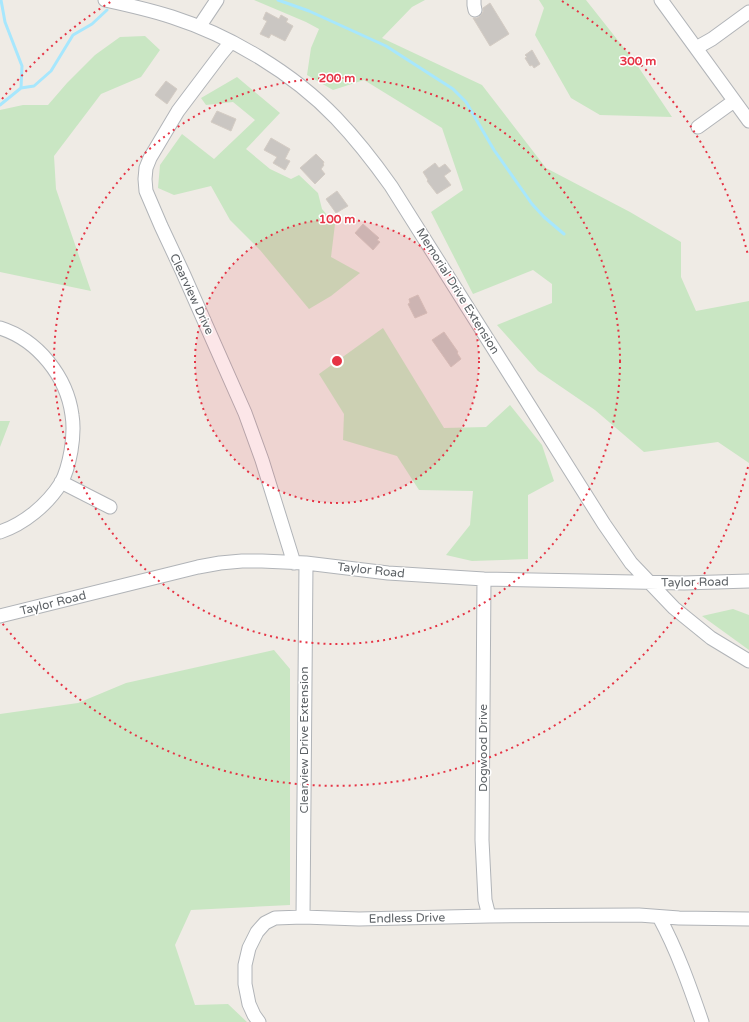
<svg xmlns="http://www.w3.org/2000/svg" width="749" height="1022" font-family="'Varela Round',sans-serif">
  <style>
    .green { fill: #c9e6c3 }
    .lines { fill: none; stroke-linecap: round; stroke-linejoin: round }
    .stream { stroke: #a7e7fd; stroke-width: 3 }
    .building { fill: #cac6c2; stroke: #d4ccc4 }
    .minor-casing { stroke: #b1b4b8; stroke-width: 15 }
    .minor { stroke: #fff; stroke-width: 13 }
    .ring { fill: none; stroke: #e63445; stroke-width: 2; stroke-dasharray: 2 4 }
    .labels { text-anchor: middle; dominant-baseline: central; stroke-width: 3; stroke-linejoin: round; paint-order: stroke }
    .street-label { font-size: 12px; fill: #5d6266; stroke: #fff }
    .centre { fill: #e63445; stroke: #fff; stroke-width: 2 }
    .ring-label { font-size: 12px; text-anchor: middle; font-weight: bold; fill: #e63445; stroke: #fff; stroke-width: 3; stroke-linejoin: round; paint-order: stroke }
  </style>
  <rect width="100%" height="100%" fill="#efebe5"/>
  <path class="green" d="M 254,0 L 425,0 L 412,7 L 382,38 L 482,85 L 546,168 L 630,212 L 681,242 L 681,277 L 696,311 L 749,301 L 749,463 L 718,442 L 644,452 L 595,410 L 538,371 L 497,325 L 552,303 L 552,284 L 533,270 L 473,294 L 431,212 L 463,190 L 442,128 L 364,80 L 333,90 L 307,75 L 311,48 L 319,29 L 306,22 Z
    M 539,0 L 586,0 L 635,62 L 672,117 L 600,115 L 571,98 L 535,35 L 544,8 Z
    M 145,36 L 160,50 L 141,77 L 101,94 L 54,156 L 56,189 L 91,291 L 0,272 L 0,110 L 23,105 L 48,105 L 67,83 L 95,55 L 120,37 Z
    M 237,77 L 280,113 L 246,149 L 270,169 L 291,179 L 299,175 L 318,193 L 322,209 L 335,224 L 331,257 L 360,273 L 331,296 L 309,309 L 260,250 L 230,220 L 211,186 L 174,195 L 158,188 L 160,165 L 182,134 L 214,159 L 255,120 L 233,102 L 206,105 L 201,98 Z
    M 383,328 L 444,428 L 486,427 L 510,405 L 542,445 L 554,481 L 528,495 L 528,559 L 472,561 L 446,555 L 470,525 L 473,491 L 419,490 L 397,456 L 343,440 L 344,414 L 319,374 Z
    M 0,421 L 10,421 L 0,447 Z
    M 733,609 L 749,615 L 749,650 L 702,616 Z
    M 274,650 L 290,669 L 290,905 L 191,910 L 175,945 L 195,1005 L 228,1004 L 247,1022 L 0,1022 L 0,714 L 78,703 L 126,683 Z"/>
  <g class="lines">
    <path class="stream" d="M 1,0 L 5,22 L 22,66 L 21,88
      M 278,0 L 309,11 L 386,46 L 453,89 L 466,102 L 494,150 L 532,204 L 544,217 L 564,234
      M 0,105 L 21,88 L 34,86 L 51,71 L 73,35 L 92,24 L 107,10"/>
  </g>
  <path class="building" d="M 490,3 L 509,34 L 490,46 L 473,18 L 477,18 L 480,16 L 483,12 L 483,8 Z
    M 266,12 L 279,19 L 281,15 L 288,19 L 286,22 L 293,26 L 285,41 L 271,34 L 269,38 L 260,34 L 267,21 L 263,19 Z
    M 532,50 L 540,64 L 534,68 L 532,65 L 530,66 L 525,58 L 527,57 L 525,55 Z
    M 166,81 L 177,89 L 167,104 L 155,95 Z
    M 217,111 L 236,119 L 231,131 L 211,122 Z
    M 271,138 L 290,149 L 285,159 L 290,161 L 285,170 L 273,163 L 277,157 L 264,150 Z
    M 316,154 L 324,162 L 323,164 L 324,165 L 321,169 L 325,174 L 315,184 L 300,168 Z
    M 435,163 L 439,168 L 445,164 L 451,171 L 444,176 L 451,185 L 437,194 L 427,181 L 428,180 L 423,172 Z
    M 337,191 L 348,206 L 336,213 L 326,199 Z
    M 363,224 L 379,238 L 377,240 L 380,242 L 373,250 L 355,233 Z
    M 418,295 L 427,313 L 415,318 L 408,304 L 410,303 L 409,299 Z
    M 444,332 L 458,352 L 457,353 L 461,359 L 451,367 L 432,340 Z"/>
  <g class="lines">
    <g class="minor-casing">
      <path id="minor" d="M 105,0 C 128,5 150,10 172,17 C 231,36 293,73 336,118 C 356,139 374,162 391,186 L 604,524 L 631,563 L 674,608 L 711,638 L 749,661
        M 474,0 L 474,5 L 475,10
        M 661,0 L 749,121
        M 199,27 L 217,0
        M 231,42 L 221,54 L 178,111 L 150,158 L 146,168 L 145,179 L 146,191 L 161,226 L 183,273 L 245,413 L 262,460 L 294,563
        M 696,48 L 712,39 L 749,12
        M 698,127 L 734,101
        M 0,328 C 38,340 67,377 72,415 C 74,427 73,439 71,451 C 69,462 66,474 61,483 C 47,505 24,524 0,532
        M 61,482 L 110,507
        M 484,579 L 482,840 L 485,900 L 489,916
        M 0,616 L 198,567 L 220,563 L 242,561 L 262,561 L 306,563 L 388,573 L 484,579 L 684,583 L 749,581
        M 303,917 L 306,563
        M 659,917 C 677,950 690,987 702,1022
        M 259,1022 L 254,1015 L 249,1004 L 245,984 L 245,965 L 249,948 L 257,932 L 265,923 L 275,918 L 303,917 L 359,919 L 489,916 L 639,915 L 679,918 L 749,919"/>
    </g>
    <use href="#minor" class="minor"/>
  </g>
  <circle cx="337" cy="361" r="142" fill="#e63445" fill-opacity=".12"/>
  <g class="ring">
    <circle cx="337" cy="361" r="142"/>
    <circle cx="337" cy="361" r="283"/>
    <path d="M748 467A425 425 0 0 1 2 623M2 99A425 425 0 0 1 112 1M562 1A425 425 0 0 1 748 255"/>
  </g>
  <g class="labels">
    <g class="street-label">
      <text transform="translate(458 291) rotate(58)">Memorial Drive Extension</text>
      <text transform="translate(192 294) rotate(65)">Clearview Drive</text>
      <text transform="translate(371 570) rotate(6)">Taylor Road</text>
      <text transform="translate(695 582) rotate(-1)">Taylor Road</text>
      <text transform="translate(53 603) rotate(-14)">Taylor Road</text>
      <text transform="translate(304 740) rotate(-90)">Clearview Drive Extension</text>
      <text transform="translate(483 748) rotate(-90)">Dogwood Drive</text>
      <text transform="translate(407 918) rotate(-1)">Endless Drive</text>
    </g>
  </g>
  <circle cx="337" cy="361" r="6" class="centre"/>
  <g class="ring-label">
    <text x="638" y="65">300 m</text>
    <text x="337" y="82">200 m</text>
    <text x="337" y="223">100 m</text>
  </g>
</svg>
